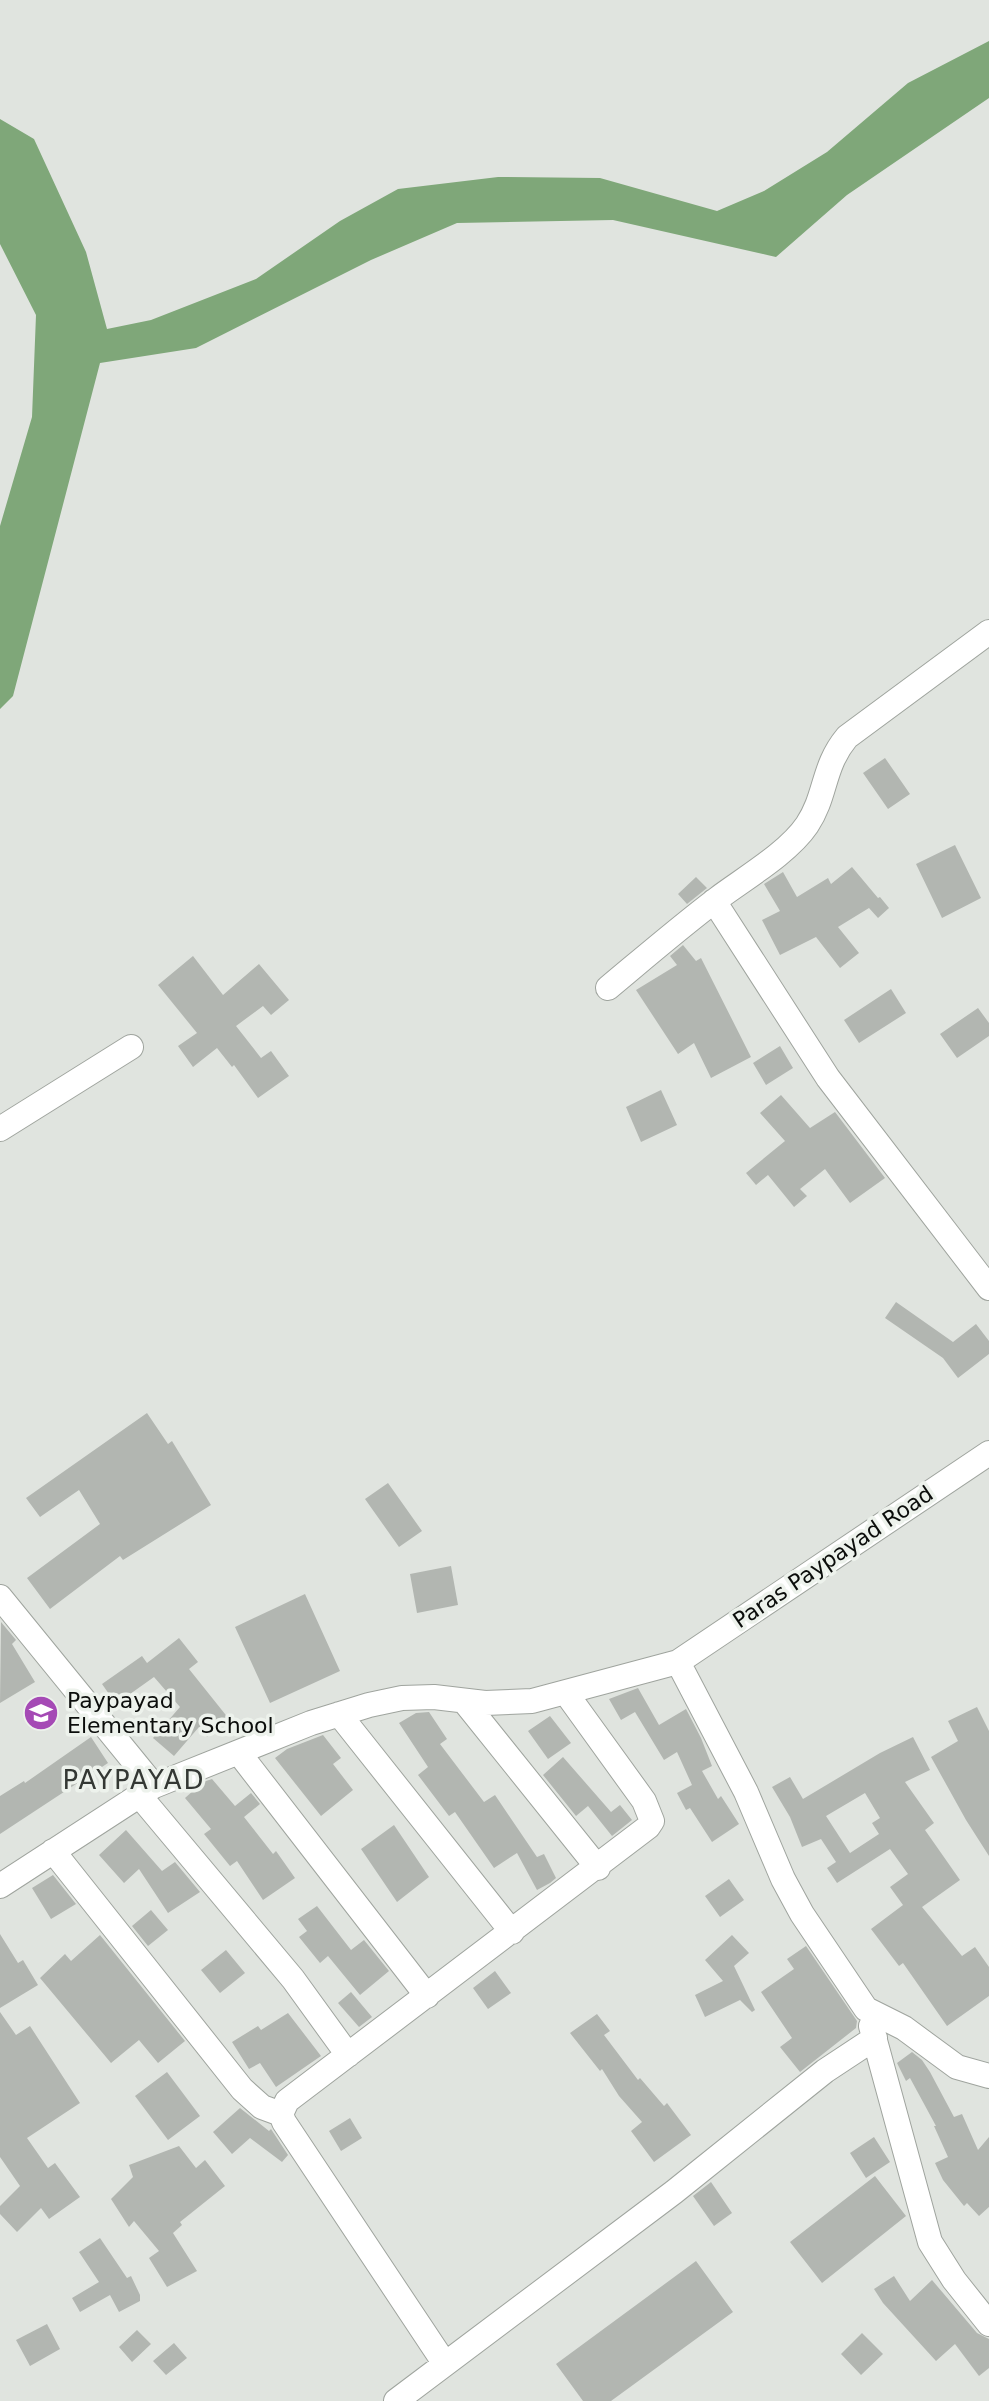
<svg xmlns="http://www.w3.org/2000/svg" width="989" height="2401" font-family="'DejaVu Sans',sans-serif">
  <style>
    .water { fill: #7fa779 }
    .building { fill: #b2b6b1; fill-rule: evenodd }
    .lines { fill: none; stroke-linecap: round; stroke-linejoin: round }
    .minor-casing { stroke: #9fa49e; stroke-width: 26 }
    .minor { stroke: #fff; stroke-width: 24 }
    .labels { text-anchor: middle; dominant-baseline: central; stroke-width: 7; stroke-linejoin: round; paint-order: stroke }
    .street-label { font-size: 22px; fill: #0b0d0b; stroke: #edf2ec }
    .poi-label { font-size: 22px; fill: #0b0d0b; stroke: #edf2ec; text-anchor: start }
    .quarter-label { font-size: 26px; letter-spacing: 2px; fill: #343834; stroke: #edf2ec }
  </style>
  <rect width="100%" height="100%" fill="#e0e4df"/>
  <path class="water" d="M 989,41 L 989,98 L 847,195 L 776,257 L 613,220 L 457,223 L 371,260 L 196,348 L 100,363 L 13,696 L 0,709 L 0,526 L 32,417 L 36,315 L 0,244 L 0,119 L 34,139 L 86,252 L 107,329 L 151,320 L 256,279 L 340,221 L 398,189 L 498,177 L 600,178 L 717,211 L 764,191 L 827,152 L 908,83 Z"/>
  <path class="building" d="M 885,758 L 910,794 L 888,809 L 863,773 Z
    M 955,845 L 981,898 L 942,918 L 916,864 Z
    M 852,867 L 878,898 L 880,897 L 889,908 L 878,918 L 869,908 L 838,927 L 859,953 L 840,968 L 816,937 L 780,955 L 762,920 L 780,911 L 764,884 L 783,872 L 797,897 L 828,878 L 831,884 Z
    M 696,877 L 707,888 L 687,904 L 678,894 Z
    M 683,945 L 696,961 L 701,958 L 751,1057 L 711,1078 L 694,1043 L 678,1054 L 636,990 L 677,965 L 670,956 Z
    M 193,956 L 223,995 L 259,964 L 289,1000 L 271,1015 L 263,1006 L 236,1026 L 261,1058 L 271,1051 L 289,1076 L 258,1098 L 234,1065 L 232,1067 L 217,1048 L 193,1067 L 178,1046 L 197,1033 L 158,985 Z
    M 891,989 L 906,1013 L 859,1043 L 844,1020 Z
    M 978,1008 L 989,1023 L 989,1036 L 957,1058 L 940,1034 Z
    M 780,1046 L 793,1068 L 766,1085 L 753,1063 Z
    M 661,1090 L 677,1125 L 641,1142 L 626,1107 Z
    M 781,1095 L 810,1128 L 835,1112 L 885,1178 L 850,1203 L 825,1169 L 800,1189 L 807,1196 L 794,1207 L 768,1175 L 756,1185 L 746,1173 L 785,1141 L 760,1113 Z
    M 896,1302 L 953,1342 L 976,1324 L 989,1341 L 989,1354 L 958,1378 L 943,1358 L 885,1318 Z
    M 147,1413 L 168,1444 L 172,1441 L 211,1505 L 123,1560 L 120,1556 L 50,1609 L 27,1578 L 100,1524 L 79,1490 L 40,1517 L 26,1498 Z
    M 388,1483 L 422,1531 L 399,1547 L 365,1499 Z
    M 451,1566 L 458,1605 L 417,1613 L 410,1574 Z
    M 305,1594 L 340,1671 L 270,1703 L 235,1627 Z
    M 1,1622 L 16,1640 L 12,1644 L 35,1682 L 0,1703 Z
    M 179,1638 L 198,1662 L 189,1669 L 229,1719 L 207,1737 L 199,1727 L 174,1756 L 153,1738 L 180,1707 L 154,1677 L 116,1704 L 102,1684 L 142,1656 L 147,1663 Z
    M 638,1688 L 659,1725 L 686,1709 L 701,1738 L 712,1766 L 702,1771 L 718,1799 L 721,1796 L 739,1824 L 712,1842 L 690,1808 L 686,1810 L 677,1793 L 692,1785 L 677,1752 L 664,1760 L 635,1712 L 621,1720 L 609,1699 Z
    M 977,1707 L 989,1731 L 989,1856 L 966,1820 L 931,1757 L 958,1741 L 948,1721 Z
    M 429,1712 L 447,1739 L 440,1744 L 484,1802 L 495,1795 L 537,1857 L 544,1854 L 556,1878 L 550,1883 L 537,1890 L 517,1853 L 494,1868 L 455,1812 L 449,1816 L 418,1775 L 428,1767 L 399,1723 L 416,1713 Z
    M 550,1716 L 571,1743 L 548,1759 L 528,1731 Z
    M 323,1735 L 341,1758 L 333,1764 L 353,1790 L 321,1816 L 275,1758 L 287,1749 Z
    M 91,1737 L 108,1763 L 0,1834 L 0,1796 L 24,1781 L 25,1783 Z
    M 913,1737 L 930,1770 L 905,1782 L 934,1823 L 925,1830 L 960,1880 L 922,1907 L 962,1956 L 975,1947 L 989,1967 L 989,1996 L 947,2026 L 903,1963 L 899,1966 L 871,1929 L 903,1905 L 890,1887 L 908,1874 L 890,1849 L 837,1883 L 827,1868 L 836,1862 L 821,1839 L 802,1847 L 790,1817 L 772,1787 L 790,1777 L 803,1799 L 880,1753 ZM 865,1793 L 880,1818 L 872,1823 L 879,1834 L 850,1853 L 826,1816 Z
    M 563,1757 L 611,1812 L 620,1805 L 632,1820 L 612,1836 L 588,1806 L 576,1816 L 543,1775 Z
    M 212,1779 L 235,1806 L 251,1793 L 260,1804 L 244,1817 L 273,1854 L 276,1851 L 295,1878 L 263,1900 L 237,1861 L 230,1866 L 204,1834 L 211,1829 L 185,1798 L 203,1782 Z
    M 394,1825 L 429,1877 L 397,1902 L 361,1849 Z
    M 126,1830 L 162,1871 L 175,1862 L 200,1892 L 168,1913 L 139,1869 L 124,1883 L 99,1855 Z
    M 53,1875 L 76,1904 L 51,1919 L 32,1888 Z
    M 729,1879 L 744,1900 L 720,1917 L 705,1896 Z
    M 317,1906 L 351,1950 L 364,1940 L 389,1971 L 360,1995 L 328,1956 L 320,1963 L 299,1937 L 307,1931 L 298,1919 Z
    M 151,1910 L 168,1930 L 148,1946 L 132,1926 Z
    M 0,1934 L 18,1963 L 23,1960 L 38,1985 L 0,2008 Z
    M 100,1935 L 185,2041 L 158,2063 L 139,2040 L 111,2063 L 40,1978 L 65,1954 L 71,1961 Z
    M 732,1935 L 749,1953 L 734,1966 L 755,2010 L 752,2012 L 740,2000 L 705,2017 L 695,1995 L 723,1981 L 705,1960 Z
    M 806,1946 L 857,2021 L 856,2028 L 800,2072 L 780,2047 L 792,2038 L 761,1992 L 794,1969 L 787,1959 Z
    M 226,1950 L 245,1973 L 220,1993 L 201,1970 Z
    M 495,1971 L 511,1993 L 488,2009 L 473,1988 Z
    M 351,1992 L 372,2017 L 359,2027 L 338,2003 Z
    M 0,2012 L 16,2035 L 30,2026 L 80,2103 L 27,2138 L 48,2168 L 55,2163 L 80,2197 L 49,2219 L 41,2208 L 17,2232 L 0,2214 L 0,2206 L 20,2186 L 0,2157 Z
    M 288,2013 L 321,2056 L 276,2087 L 260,2063 L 249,2069 L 232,2042 L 258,2026 L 261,2030 Z
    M 597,2014 L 610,2031 L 604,2035 L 638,2080 L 640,2078 L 664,2106 L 667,2103 L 691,2135 L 654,2162 L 631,2131 L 642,2122 L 619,2096 L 602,2069 L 600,2071 L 570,2033 Z
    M 912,2052 L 922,2060 L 930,2072 L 954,2117 L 962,2114 L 978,2150 L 989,2137 L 989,2207 L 979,2216 L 967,2203 L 964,2206 L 943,2180 L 935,2163 L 948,2157 L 934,2126 L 936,2126 L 910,2078 L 906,2081 L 897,2063 Z
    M 167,2072 L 200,2116 L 168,2140 L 135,2096 Z
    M 240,2108 L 269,2131 L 271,2129 L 288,2155 L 282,2162 L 250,2138 L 232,2154 L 213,2132 Z
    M 350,2118 L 362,2138 L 341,2151 L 329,2131 Z
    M 874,2137 L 890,2162 L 866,2178 L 850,2153 Z
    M 179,2146 L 196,2168 L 205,2160 L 225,2186 L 180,2222 L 182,2225 L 173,2233 L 197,2271 L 167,2287 L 149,2258 L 159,2251 L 134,2221 L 129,2227 L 111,2199 L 133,2177 L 129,2165 Z
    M 875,2176 L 906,2216 L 822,2283 L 790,2242 Z
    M 711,2182 L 732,2213 L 714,2226 L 693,2196 Z
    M 100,2238 L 127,2278 L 131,2276 L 140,2295 L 140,2301 L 119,2312 L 110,2295 L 80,2312 L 72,2298 L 99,2282 L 79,2252 Z
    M 696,2261 L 733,2312 L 611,2401 L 583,2401 L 556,2364 Z
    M 894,2276 L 910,2301 L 932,2280 L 977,2333 L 989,2339 L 989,2368 L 979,2376 L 955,2344 L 936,2361 L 883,2303 L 874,2289 Z
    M 47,2324 L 60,2349 L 30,2366 L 16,2340 Z
    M 137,2330 L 151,2344 L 132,2362 L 119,2347 Z
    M 862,2333 L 883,2354 L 861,2375 L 841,2354 Z
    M 174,2343 L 187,2358 L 166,2375 L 153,2361 Z"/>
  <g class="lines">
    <g class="minor-casing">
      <path id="minor" d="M 714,901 L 828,1078 L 989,1288
        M 608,988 C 644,958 680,927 717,899 C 745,878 788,853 807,825 C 827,795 822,767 847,737 L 989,632
        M 0,1129 L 131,1047
        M 0,1597 L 154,1786
        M 678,1662 L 746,1792 L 783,1879 L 802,1914 L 866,2009 L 904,2028 L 957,2067 L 989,2076
        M 464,1701 L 598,1868
        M 339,1714 L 512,1932
        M 239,1753 L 427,1996
        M 139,1795 L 293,1979 L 348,2055
        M 53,1851 L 242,2089 L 262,2107 L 281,2114
        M 0,1886 L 154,1786 L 311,1723 L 369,1705 L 402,1698 L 434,1697 L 485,1703 L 532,1701 L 678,1662 L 989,1453
        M 871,2026 L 930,2242 L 954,2280 L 989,2324
        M 445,2364 L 284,2122 L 281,2114 L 287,2101 L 648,1827 L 652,1821 L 644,1801 L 566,1693
        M 396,2401 L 674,2192 L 825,2071 L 875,2038"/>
    </g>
    <use href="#minor" class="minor"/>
  </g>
  <defs>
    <g id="school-disc" transform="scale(1.8)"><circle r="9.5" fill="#a54ab5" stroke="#edf2ec"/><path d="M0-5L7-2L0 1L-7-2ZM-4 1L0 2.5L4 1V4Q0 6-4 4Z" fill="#fff"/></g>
  </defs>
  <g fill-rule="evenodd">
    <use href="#school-disc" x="41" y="1713"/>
  </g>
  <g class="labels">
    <g class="street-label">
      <text transform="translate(833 1557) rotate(-34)">Paras Paypayad Road</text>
    </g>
    <g class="poi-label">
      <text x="67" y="1700">Paypayad<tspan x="67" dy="25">Elementary School</tspan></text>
    </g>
    <g class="quarter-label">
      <text x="134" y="1780">PAYPAYAD</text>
    </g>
  </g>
</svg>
